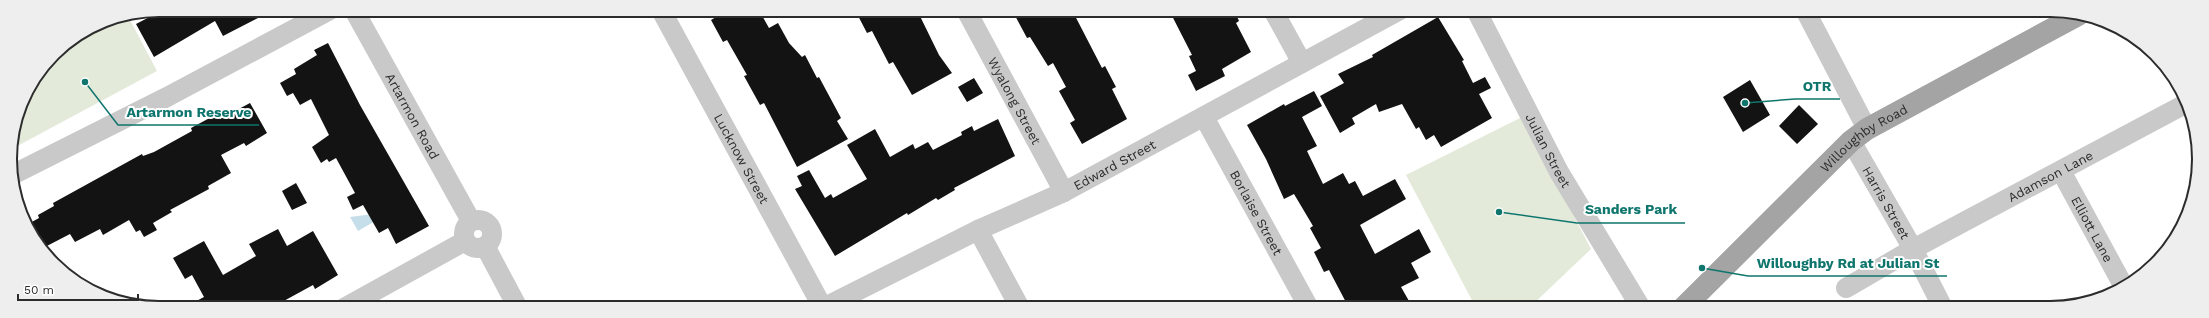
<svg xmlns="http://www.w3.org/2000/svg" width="2209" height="318" font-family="'Work Sans',sans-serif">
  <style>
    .green { fill: #e3eada }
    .water { fill: #c6deea }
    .building { fill: #131313 }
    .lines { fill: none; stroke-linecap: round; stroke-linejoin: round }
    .minor { stroke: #c9c9c9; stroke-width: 20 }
    .major { stroke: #a4a4a4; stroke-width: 22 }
    .labels { text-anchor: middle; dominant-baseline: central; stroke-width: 4; stroke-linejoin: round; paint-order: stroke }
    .street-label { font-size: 13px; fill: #2c2c2c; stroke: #fff }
    .rim { fill: none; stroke: #2c2c2c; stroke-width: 2 }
    .leader { fill: none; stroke: #0f766e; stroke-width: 1.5 }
    .callout-dot { fill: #0f766e; stroke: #fff; stroke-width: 1.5 }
    .callout-label { font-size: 14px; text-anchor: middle; font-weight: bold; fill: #0f766e; stroke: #fff; stroke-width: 4; stroke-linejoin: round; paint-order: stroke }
  </style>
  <rect width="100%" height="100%" fill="#fff"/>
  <path class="green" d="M 128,16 L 157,71 L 10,150 L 25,93 L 54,53 L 102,21 Z
    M 1522,117 L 1591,249 L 1529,308 L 1473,308 L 1475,306 L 1406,175 Z"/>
  <path class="water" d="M 373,214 L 377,220 L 358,231 L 350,217 Z"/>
  <path class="building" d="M 163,10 L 235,10 L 230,12 L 233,17 L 252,10 L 261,10 L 264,15 L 223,36 L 215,21 L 154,57 L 136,24 Z
    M 728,10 L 759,10 L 769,28 L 778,23 L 789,43 L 802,57 L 805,55 L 817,78 L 819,77 L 841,118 L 837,121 L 848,139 L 797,167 L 764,103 L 760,105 L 744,76 L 747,75 L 727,40 L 723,42 L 711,20 Z
    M 855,10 L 917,10 L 939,55 L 952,73 L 912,95 L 893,62 L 889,64 L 872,31 L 867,33 Z
    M 1012,10 L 1072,10 L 1102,68 L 1105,66 L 1116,87 L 1112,89 L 1127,119 L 1082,144 L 1070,123 L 1075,120 L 1059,91 L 1066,87 L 1053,63 L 1048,66 L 1030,37 L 1027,38 Z
    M 1169,10 L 1234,10 L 1239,21 L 1236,23 L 1251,52 L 1222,69 L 1225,76 L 1196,91 L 1188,75 L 1196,71 L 1189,56 L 1192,55 Z
    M 1438,17 L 1464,60 L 1462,61 L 1473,83 L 1485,77 L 1491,88 L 1479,94 L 1492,118 L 1441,147 L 1434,135 L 1426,140 L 1419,127 L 1416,129 L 1402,104 L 1379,112 L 1376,104 L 1352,118 L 1355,124 L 1340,133 L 1320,96 L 1344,83 L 1338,74 L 1373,57 L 1372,55 Z
    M 328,43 L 360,105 L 429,226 L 396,244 L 388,228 L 379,233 L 363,205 L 353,210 L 347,197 L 355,193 L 336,158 L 329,162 L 327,159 L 321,163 L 312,147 L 329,135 L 311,99 L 300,105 L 293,93 L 287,96 L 280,83 L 296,74 L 294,69 L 317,55 L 314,50 Z
    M 974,78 L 983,93 L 967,102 L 958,87 Z
    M 1750,80 L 1770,115 L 1743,132 L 1723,97 Z
    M 1314,91 L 1322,106 L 1302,117 L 1317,146 L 1307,151 L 1323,184 L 1343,173 L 1349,184 L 1355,181 L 1363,196 L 1395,179 L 1406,199 L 1360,225 L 1375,254 L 1419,229 L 1431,252 L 1411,263 L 1419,278 L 1401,287 L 1413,308 L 1349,308 L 1329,270 L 1324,272 L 1314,252 L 1321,248 L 1310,228 L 1313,226 L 1294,194 L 1284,199 L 1266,159 L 1247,125 L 1284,104 L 1285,106 Z
    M 250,103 L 267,133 L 246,146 L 244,143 L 221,155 L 231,173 L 208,186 L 209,189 L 170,210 L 172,212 L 153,223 L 157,230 L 144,237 L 140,230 L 136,232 L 129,220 L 103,235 L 100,229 L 75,242 L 70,234 L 43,248 L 30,223 L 39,218 L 38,215 L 54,206 L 53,203 L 142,154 L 143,156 L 154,152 L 192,131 L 191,128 L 217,114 L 220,119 Z
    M 1799,105 L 1818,124 L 1797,144 L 1779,126 Z
    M 998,119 L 1015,156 L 954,188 L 955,190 L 938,200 L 936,198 L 908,215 L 907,213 L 835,256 L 795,189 L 802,186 L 797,176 L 809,170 L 825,198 L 831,194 L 833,198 L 867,179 L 847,145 L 875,129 L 890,157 L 913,144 L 915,149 L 928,142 L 933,150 L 962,135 L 961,132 L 972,126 L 974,131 Z
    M 296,183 L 307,203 L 292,210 L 282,191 Z
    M 278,229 L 287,246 L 313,231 L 338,275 L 315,289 L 313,285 L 271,308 L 183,308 L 204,297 L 192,275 L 185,279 L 173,258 L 204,241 L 223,275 L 256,256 L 249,244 Z"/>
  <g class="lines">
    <g class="minor">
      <path id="s1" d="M 354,10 L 471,221"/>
      <path id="s2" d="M 661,10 L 823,308 L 978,230 L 1064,192 L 1400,10"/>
      <path id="s3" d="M 966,10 L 1064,192"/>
      <path d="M 1273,10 L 1302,63"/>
      <path id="s4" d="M 1476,10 L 1559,172 L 1641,308"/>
      <path d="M 1805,10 L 1867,129"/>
      <path id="s5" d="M 1204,117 L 1309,308"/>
      <path id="s6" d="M 1851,141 L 1913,249 L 1943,308"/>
      <path id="s7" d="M 2061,171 L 2124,287"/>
      <path d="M 14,174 L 167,97 L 330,10"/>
      <circle cx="478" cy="234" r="14"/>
      <path d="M 978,230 L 1020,308"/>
      <path d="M 485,246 L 518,308"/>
      <path id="s8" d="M 1846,288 L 1913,249 L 2187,103"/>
      <path d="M 344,308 L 465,241"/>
    </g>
    <path class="major" id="s9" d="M 1683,308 L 1851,141 L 1867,129 L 2078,15"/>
  </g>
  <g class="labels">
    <g class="street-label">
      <text stroke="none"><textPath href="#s3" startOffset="103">Wyalong Street</textPath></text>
      <text stroke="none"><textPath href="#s1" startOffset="121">Artarmon Road</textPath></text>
      <text stroke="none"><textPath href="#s9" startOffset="249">Willoughby Road</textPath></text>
      <text stroke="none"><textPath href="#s4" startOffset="158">Julian Street</textPath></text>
      <text stroke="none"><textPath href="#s2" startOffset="169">Lucknow Street</textPath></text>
      <text stroke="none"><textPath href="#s2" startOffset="664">Edward Street</textPath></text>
      <text stroke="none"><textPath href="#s8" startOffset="233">Adamson Lane</textPath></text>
      <text stroke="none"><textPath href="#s6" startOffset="71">Harris Street</textPath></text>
      <text stroke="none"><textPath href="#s5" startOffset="109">Borlaise Street</textPath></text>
      <text stroke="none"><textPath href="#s7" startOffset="66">Elliott Lane</textPath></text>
    </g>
  </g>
  <path d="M0 0H2209V318H0ZM159 17H2050A142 142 0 0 1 2192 159V159A142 142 0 0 1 2050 301H159A142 142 0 0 1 17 159V159A142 142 0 0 1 159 17Z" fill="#eee" fill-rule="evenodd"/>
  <path class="rim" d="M159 17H2050A142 142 0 0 1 2192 159V159A142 142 0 0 1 2050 301H159A142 142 0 0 1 17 159V159A142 142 0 0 1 159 17Z"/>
  <path class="leader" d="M1745 103L1795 99H1840M85 82L118 125H259M1499 212L1577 223H1685M1702 268L1748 276H1947"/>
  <g class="callout-dot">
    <circle cx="1745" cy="103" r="4"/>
    <circle cx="85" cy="82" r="4"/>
    <circle cx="1499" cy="212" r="4"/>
    <circle cx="1702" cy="268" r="4"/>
  </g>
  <g class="callout-label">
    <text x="1817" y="91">OTR</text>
    <text x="189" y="117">Artarmon Reserve</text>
    <text x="1631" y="214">Sanders Park</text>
    <text x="1848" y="268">Willoughby Rd at Julian St</text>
  </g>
  <path d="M18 294v6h120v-6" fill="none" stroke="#2c2c2c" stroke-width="2"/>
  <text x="24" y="294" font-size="12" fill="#2c2c2c" stroke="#ffffff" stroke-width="3" paint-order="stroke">50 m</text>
</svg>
